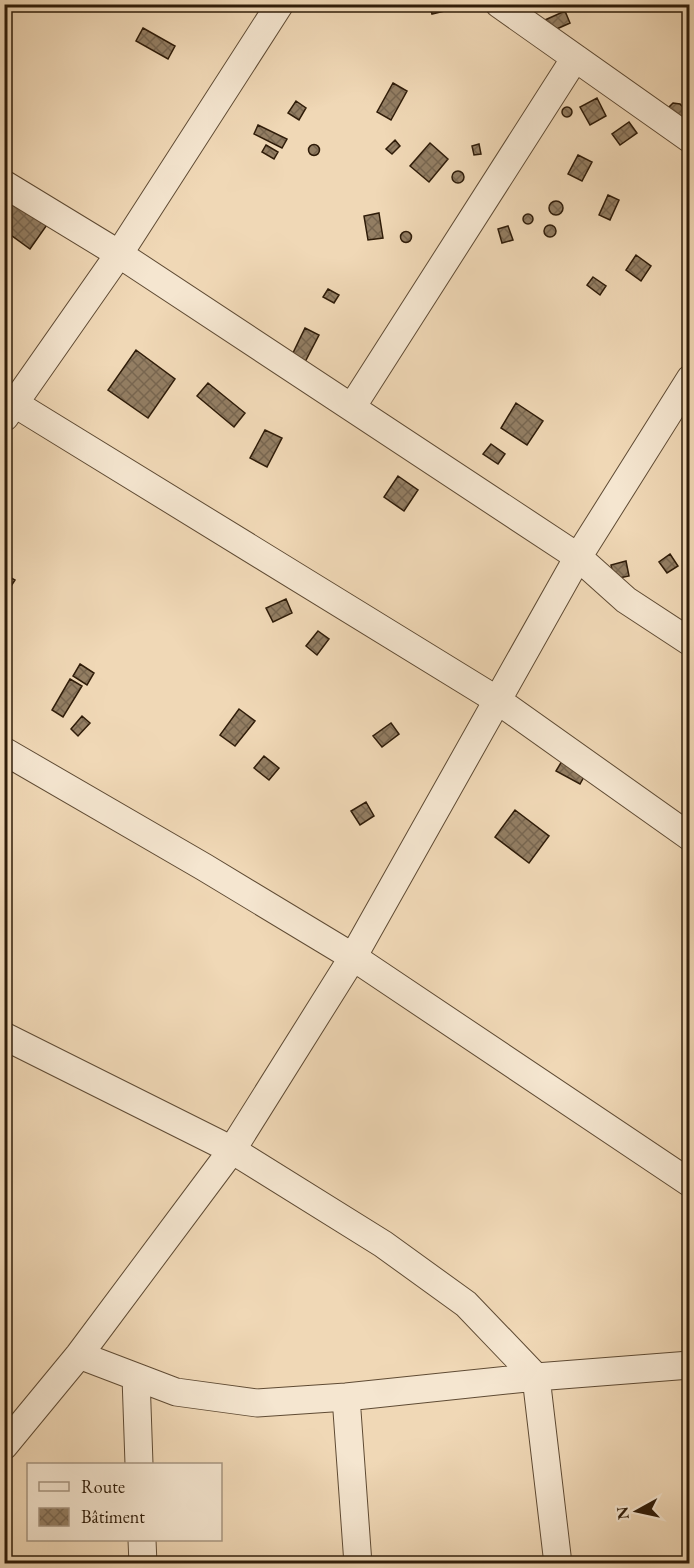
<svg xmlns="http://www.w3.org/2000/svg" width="694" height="1568" font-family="'EB Garamond',serif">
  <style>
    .building { fill: url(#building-cross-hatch); stroke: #2f1c09; stroke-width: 1.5 }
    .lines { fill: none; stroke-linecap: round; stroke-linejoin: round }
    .minor-casing { stroke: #5f4b34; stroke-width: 29 }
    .minor { stroke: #f5e6d0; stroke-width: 27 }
  </style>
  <defs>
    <pattern id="building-cross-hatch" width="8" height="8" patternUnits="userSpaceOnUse" patternTransform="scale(1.5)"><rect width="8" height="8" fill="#937e63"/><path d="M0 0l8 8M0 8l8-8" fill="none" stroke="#786650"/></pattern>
  </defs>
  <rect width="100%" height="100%" fill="#f0d8b6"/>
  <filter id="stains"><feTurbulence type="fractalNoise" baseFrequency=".00333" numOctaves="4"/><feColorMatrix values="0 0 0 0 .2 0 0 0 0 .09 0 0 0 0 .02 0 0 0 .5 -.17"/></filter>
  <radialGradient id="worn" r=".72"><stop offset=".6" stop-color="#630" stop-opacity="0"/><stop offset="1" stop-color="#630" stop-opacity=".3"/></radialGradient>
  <path class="building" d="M 429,4 L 448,4 L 449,10 L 432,14 Z
    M 565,11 L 570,23 L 550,32 L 545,20 Z
    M 143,28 L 175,46 L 168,59 L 136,41 Z
    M 393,83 L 407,91 L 391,120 L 377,112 Z
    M 597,98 L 606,116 L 590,125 L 580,107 Z
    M 296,101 L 306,108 L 299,120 L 288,113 Z
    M 673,103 L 680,104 L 685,109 L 683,119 L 668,108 Z
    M562 112a5 5 0 1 1 10 0a5 5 0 1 1-10 0Z
    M 629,122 L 637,133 L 620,145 L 612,134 Z
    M 258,125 L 287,139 L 282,148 L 254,134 Z
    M 395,140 L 400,146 L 392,154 L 386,149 Z
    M 430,143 L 448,159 L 429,182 L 410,166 Z
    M 479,144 L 481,154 L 474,155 L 472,146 Z
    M308.5 150a5.5 5.5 0 1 1 11 0a5.5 5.5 0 1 1-11 0Z
    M 266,145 L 278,152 L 274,159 L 262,152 Z
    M 578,155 L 592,162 L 582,181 L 568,174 Z
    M452 177a6 6 0 1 1 12 0a6 6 0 1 1-12 0Z
    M 4,188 L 49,222 L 30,249 L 4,230 Z
    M 608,195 L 619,200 L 610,220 L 599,215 Z
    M549 208a7 7 0 1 1 14 0a7 7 0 1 1-14 0Z
    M 379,213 L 383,238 L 368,240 L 364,216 Z
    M523 219a5 5 0 1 1 10 0a5 5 0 1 1-10 0Z
    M544 231a6 6 0 1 1 12 0a6 6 0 1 1-12 0Z
    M 508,226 L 513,240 L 502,243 L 498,229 Z
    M400.5 237a5.5 5.5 0 1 1 11 0a5.5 5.5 0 1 1-11 0Z
    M 636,255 L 651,266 L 641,281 L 626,270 Z
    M 593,277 L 606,286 L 600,295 L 587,285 Z
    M 328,289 L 339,295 L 334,303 L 323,297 Z
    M 305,328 L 319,335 L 305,362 L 292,355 Z
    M 136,350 L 175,379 L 148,418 L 108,390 Z
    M 208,383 L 245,413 L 234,427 L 197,396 Z
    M 516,403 L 543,421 L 527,445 L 501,428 Z
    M 265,430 L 282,438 L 267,467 L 250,458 Z
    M 491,444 L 505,454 L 498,464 L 483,454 Z
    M 398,476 L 418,490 L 404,511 L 384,497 Z
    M 670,554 L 678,566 L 667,573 L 659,562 Z
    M 626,561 L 629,576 L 614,579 L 611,565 Z
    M 4,574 L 15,580 L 4,597 Z
    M 286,599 L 292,613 L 273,622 L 266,608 Z
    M 318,631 L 329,639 L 317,655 L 306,646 Z
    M 80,664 L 94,673 L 87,685 L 73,676 Z
    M 70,679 L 82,686 L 63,717 L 52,710 Z
    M 239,709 L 255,721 L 235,746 L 220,735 Z
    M 82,716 L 90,723 L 78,736 L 71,729 Z
    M 391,723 L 399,734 L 382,747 L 373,736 Z
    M 568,751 L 591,764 L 580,784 L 556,771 Z
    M 264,756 L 279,768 L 269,780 L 254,768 Z
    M 366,802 L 374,816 L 360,825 L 351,811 Z
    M 515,810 L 549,836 L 529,863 L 495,837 Z"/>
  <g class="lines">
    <g class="minor-casing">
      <path id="minor" d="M 499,4 L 690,139
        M 4,184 L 119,254 L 578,557 L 626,600 L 690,642
        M 4,397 L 497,700 L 690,837
        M 352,407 L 575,58
        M 5,417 L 119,254 L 280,4
        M 4,751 L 204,867 L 353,957 L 690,1183
        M 4,1036 L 232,1150 L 383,1244 L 466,1304 L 536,1377 L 558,1564
        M 79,1355 L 176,1392 L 257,1403 L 346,1397 L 536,1377 L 690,1365
        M 136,1377 L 139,1464
        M 346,1397 L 358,1564
        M 4,1446 L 79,1355 L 232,1150 L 353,957 L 578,557 L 690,379
        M 142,1540 L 143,1564"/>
    </g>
    <use href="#minor" class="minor"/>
  </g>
  <rect width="694" height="1568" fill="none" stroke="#f0d8b6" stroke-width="24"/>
  <rect x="6" y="6" width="682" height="1556" fill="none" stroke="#2f1c09" stroke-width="3"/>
  <rect x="12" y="12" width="670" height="1544" fill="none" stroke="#2f1c09" stroke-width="1.5"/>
  <rect x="27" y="1463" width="195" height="78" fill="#f5e6d0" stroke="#a69580" stroke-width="1.5"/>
  <rect x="39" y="1482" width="30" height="9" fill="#f5e6d0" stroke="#a69580" stroke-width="1.5"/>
  <text x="81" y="1493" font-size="18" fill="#2f1c09">Route</text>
  <rect x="39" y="1508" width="30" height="18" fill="url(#building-cross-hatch)" stroke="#a69580" stroke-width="1.5"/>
  <text x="81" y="1523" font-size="18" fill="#2f1c09">Bâtiment</text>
  <g transform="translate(637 1511) rotate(262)" stroke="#f5e6d0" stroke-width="4.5" paint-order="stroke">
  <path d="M0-4.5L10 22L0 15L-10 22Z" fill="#2f1c09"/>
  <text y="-9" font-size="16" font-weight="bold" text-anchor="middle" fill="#2f1c09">N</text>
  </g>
  <rect width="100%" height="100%" filter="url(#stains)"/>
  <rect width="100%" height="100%" fill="url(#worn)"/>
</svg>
